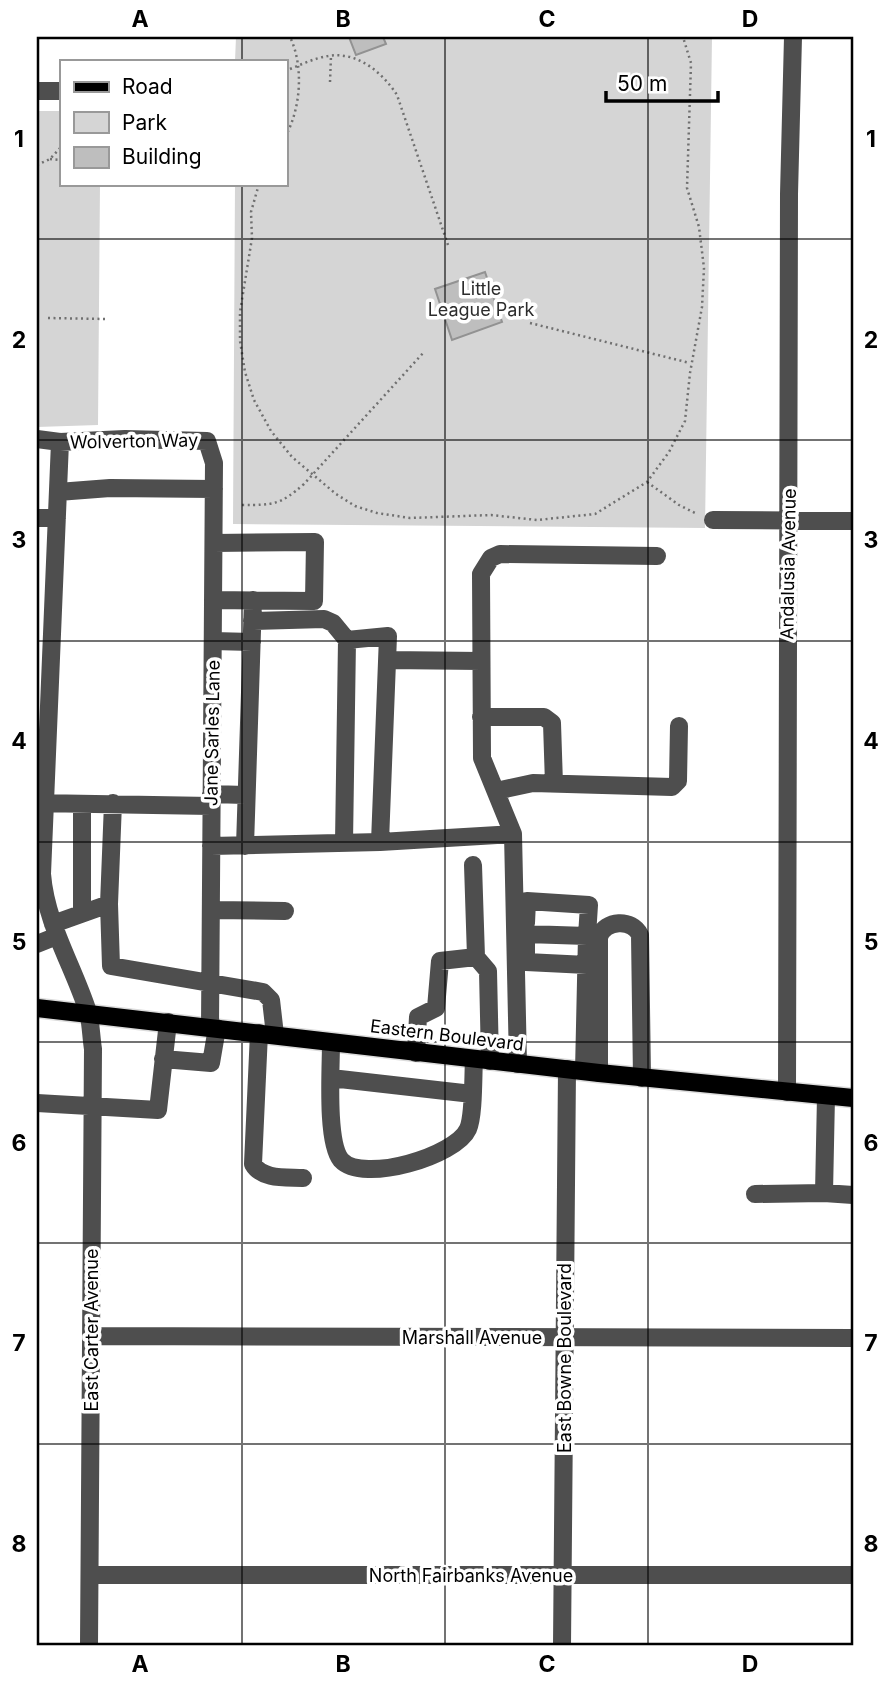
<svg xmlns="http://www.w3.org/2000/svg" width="890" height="1683" font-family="Inter,sans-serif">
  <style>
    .green { fill: #d5d5d5 }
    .building { fill: #bebebe; stroke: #929292; stroke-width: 2 }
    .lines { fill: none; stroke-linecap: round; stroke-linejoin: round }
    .major-casing { stroke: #dbdbdb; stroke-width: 21 }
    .path { stroke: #707070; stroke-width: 2.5; stroke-dasharray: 2 3.5; stroke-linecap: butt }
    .minor { stroke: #4e4e4e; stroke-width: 18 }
    .major { stroke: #000; stroke-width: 18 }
    .grid { fill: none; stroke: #000; stroke-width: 2; stroke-opacity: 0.55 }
    .labels { text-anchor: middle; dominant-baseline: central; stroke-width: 7; stroke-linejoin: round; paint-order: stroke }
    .park-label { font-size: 18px; fill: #2c2c2c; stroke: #fff }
    .street-label { font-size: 18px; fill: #000; stroke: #fff }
    .neatline { fill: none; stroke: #000; stroke-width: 2.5 }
    .grid-label { font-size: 23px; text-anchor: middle; font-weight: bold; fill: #000 }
  </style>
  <rect width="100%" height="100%" fill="#fff"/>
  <path class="green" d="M 236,37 L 712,37 L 705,528 L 233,524 L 235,184 L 285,184 L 285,61 L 235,61 Z
    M 37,111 L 61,111 L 61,184 L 100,184 L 98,425 L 37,427 Z"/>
  <path class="building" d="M 349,37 L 383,37 L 386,44 L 356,55 Z
    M 485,272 L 502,322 L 452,340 L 435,289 Z"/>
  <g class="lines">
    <g class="major-casing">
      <path id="major" d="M 37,1008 L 599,1073 L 853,1098"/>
    </g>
    <path class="path" d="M 285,71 C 298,66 314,58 328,56 C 357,51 382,72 397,95 L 448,245
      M 330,82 L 331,56
      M 285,137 C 301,109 304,66 290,37
      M 50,159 L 61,160
      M 37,165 L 50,159 L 61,147
      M 259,184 L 251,212 L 252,238 L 240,312 L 240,341 L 245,372 L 254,400 L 271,431 L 292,457 L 336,494 L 355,506 L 377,513 L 410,518 L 491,515 L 537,520 L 595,514 L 647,482 L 669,452 L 685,421 L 690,373 L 702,307 L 704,268 L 699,227 L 687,188 L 691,63 L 683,37
      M 48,318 L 106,319
      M 530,323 L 690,363
      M 647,482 L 679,505 L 697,514
      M 242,505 C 274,505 280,505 304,484 L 424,352"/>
    <path class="minor" d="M 37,91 L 61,91
      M 37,439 L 60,442 L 125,439 L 207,441 L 214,463 L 210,1027
      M 60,442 L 42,874 C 46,924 73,965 88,1012 C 91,1023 91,1037 93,1049 L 89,1646
      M 58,492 L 110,488 L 214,489
      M 37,518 L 57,518
      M 713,520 L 853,521
      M 213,600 L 314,601 L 315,542 L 214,543
      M 252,621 L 324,619 L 333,623 L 347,640
      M 213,641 L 252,642
      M 387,660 L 481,661
      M 481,717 L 544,717 L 552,723 L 554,784
      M 496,791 L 533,783 L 672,787 L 678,781 L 679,726
      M 211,794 L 245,795
      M 37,803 L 211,806
      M 113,803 L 109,904 L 111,966 L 263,992 L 271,1000 L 275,1035
      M 82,804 L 82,913
      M 380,842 L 513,834
      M 211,846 L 380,842 L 388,636 L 347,640 L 344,843
      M 245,846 L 253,600
      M 473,865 L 476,957 L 488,971 L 490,1061
      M 211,910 L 285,911
      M 526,923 L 527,901 L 589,905 L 587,936
      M 53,924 L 109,904
      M 37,944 L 57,936
      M 526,954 L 526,934 L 587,936 L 584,1071
      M 526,962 L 587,965
      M 259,1033 L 253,1164 C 262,1180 287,1177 303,1178
      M 331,1043 C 331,1068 326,1142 341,1160 C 363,1184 456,1156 468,1129 C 474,1116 473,1075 474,1059
      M 416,1053 L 418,1017 L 436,1008 L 440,961 L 476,957
      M 163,1059 L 211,1063 L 217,1028
      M 518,1064 L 513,834 L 482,758 L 481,574 L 491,558 L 500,554 L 657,556
      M 599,1073 L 599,937 C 605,920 632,918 640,935 L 642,1078
      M 331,1078 L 472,1094
      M 787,1092 L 789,194 L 793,37
      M 37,1103 L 158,1110 L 168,1022
      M 824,1193 L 853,1195
      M 755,1194 L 824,1193 L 826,1096
      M 91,1336 L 853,1338
      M 90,1575 L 853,1575
      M 562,1646 L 567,1069"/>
    <use href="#major" class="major"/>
  </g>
  <path class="grid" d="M 242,37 L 242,61M 445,37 L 445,1646M 648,37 L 648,1646M 242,184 L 242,1646M 37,239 L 853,239M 37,440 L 853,440M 37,641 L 853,641M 37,842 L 853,842M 37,1042 L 853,1042M 37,1243 L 853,1243M 37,1444 L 853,1444"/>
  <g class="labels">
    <g class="park-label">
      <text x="481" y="288">Little<tspan x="481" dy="21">League Park</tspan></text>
    </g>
    <g class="street-label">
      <text transform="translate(134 441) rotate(-1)">Wolverton Way</text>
      <text transform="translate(788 564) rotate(-89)">Andalusia Avenue</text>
      <text transform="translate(212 733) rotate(-89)">Jane Sarles Lane</text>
      <text transform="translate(447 1035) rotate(7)">Eastern Boulevard</text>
      <text transform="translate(91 1330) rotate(-90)">East Carter Avenue</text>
      <text x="472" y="1337">Marshall Avenue</text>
      <text transform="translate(564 1358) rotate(-90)">East Bowne Boulevard</text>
      <text x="471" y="1575">North Fairbanks Avenue</text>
    </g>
  </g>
  <rect width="890" height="1683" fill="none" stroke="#ffffff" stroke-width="77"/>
  <rect x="60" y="60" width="228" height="126" fill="#ffffff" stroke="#999999" stroke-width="2"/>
  <rect x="74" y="82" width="35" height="10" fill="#000000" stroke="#999999" stroke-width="2"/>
  <text x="122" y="94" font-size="21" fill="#000000">Road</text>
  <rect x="74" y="112" width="35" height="21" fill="#d5d5d5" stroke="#999999" stroke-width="2"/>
  <text x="122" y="130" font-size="21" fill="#000000">Park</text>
  <rect x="74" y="147" width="35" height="21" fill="#bebebe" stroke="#999999" stroke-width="2"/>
  <text x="122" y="164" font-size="21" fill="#000000">Building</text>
  <path d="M606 91v10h112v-10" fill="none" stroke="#000000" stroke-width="3.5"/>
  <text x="617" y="91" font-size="21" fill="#000000" stroke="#ffffff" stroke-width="5" paint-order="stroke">50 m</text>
  <rect x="38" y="38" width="814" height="1606" class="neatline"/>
  <g class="grid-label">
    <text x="140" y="27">A</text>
    <text x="343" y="27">B</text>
    <text x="547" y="27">C</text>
    <text x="750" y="27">D</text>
    <text x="19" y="147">1</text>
    <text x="871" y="147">1</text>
    <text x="19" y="348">2</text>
    <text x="871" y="348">2</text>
    <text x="19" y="548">3</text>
    <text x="871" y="548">3</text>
    <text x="19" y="749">4</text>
    <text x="871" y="749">4</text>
    <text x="19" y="950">5</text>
    <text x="871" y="950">5</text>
    <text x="19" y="1151">6</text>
    <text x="871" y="1151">6</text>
    <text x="19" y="1351">7</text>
    <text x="871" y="1351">7</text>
    <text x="19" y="1552">8</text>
    <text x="871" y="1552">8</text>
    <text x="140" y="1672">A</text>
    <text x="343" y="1672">B</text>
    <text x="547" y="1672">C</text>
    <text x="750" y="1672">D</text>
  </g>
</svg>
